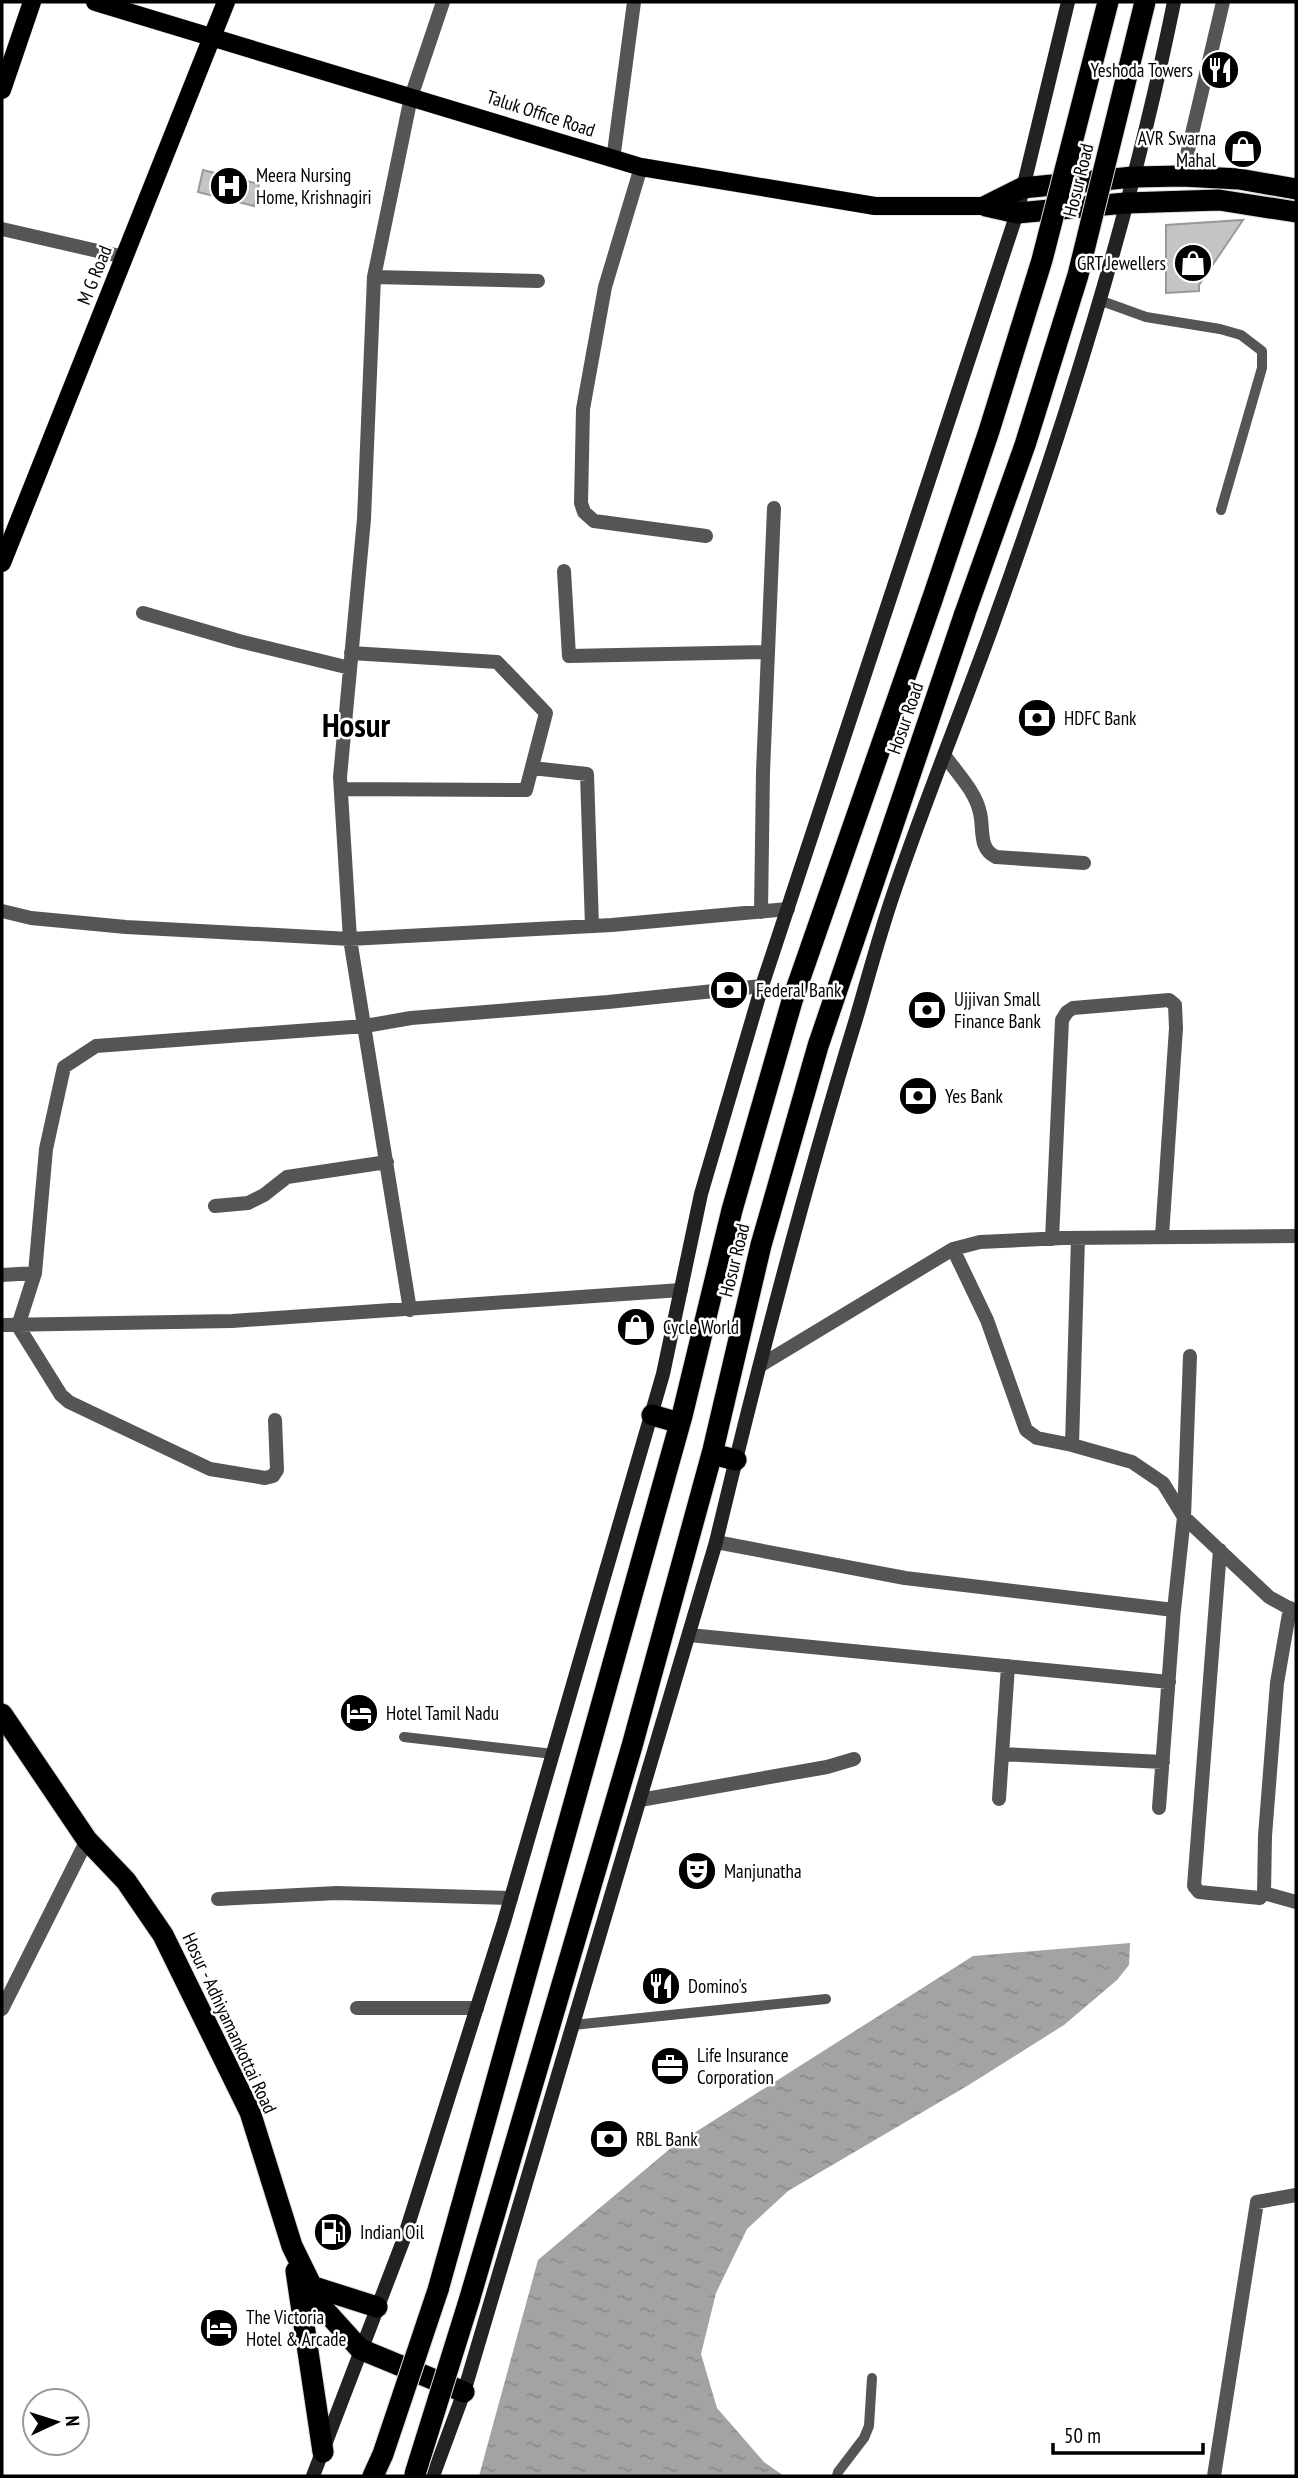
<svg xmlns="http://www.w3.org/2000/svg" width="1298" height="2478" font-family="'PT Sans Narrow',sans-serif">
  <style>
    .water { fill: url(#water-ripples) }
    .building { fill: #c4c4c4; stroke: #999; stroke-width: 2 }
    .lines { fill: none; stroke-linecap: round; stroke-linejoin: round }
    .primary-casing { stroke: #dbdbdb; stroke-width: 19 }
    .highway-casing { stroke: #dbdbdb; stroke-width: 23 }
    .lane { stroke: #555; stroke-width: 10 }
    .street { stroke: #555; stroke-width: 14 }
    .secondary { stroke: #222; stroke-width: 14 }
    .primary { stroke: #000; stroke-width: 18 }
    .highway { stroke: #000; stroke-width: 21 }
    .highway-bridge-casing { stroke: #dbdbdb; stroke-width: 23; stroke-linecap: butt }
    .highway-bridge { stroke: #000; stroke-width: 21 }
    .labels { text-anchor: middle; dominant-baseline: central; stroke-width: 5; stroke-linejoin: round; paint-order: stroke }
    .poi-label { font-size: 19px; fill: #000; stroke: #fff; text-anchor: start }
    .street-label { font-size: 19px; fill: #000; stroke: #fff }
    .town-label { font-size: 33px; font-weight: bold; fill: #000; stroke: #fff }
  </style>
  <defs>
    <pattern id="water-ripples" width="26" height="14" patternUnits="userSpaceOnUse" patternTransform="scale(1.75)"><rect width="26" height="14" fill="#a3a3a3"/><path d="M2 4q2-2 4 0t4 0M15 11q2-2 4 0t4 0" fill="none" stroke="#8b8b8b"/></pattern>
  </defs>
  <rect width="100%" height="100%" fill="#fff"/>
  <path class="water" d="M 1130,1943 L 1129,1965 L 1117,1980 L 1064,2025 L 967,2086 L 788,2191 L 747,2229 L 716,2293 L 701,2354 L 717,2408 L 764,2462 L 784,2476 L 479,2476 L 538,2260 L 672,2147 L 973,1956 Z"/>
  <path class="building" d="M 203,170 L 259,184 L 254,206 L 198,192 Z
    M 1243,220 L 1199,285 L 1199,291 L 1166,293 L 1166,225 Z"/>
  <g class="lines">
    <g class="primary-casing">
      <path id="primary" d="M 95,2 L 641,167 L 875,206 L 986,206
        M 2,90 L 32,2
        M 2,563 L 226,2"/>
    </g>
    <g class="highway-casing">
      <path id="highway" d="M 986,206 L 1022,188 L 1133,177 L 1182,176 L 1239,179 L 1296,189
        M 986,206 L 1017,213 L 1126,203 L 1219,200 L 1296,212
        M 652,1415 L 680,1423
        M 712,1454 L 736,1460
        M 2,1714 L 87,1840 L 126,1881 L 163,1935 L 250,2112 L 292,2246 L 322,2307 L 360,2349 L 464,2392
        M 296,2271 L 323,2452
        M 311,2286 L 377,2307
        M 438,2290 L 682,1416 L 732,1210 L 792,1001 L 932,600
        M 469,2301 L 632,1746 L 713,1450 L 761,1245 L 818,1046 L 965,613
        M 373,2476 L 383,2454"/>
    </g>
    <path class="lane" d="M 1099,300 L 1146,317 L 1220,329 L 1241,335 L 1262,351 L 1262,368 L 1221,510
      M 404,1737 L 553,1754
      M 573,2025 L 826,1999
      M 837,2476 L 838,2472 L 864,2438 L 869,2426 L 872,2378"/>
    <path class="street" d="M 613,160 L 634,2
      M 641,167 L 605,287 L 583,409 L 581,503 L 584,512 L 594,521 L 706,536
      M 1182,176 L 1223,2
      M 2,229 L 124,257
      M 374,277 L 538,281
      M 564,571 L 569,656 L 767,652
      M 143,613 L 239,641 L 350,668
      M 945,756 C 957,773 976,792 980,813 C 984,829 978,849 996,857 L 1084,863
      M 532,768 L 587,774 L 592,926
      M 341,789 L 526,790 L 546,713 L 497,662 L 351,653
      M 2,911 L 31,918 L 126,927 L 350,939 L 612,925 L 788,909
      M 761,912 L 763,772 L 774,508
      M 215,1206 L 248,1203 L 264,1195 L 287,1177 L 387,1162
      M 1052,1239 L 1062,1020 L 1067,1012 L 1073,1008 L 1169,1000 L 1175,1005 L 1176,1028 L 1162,1236
      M 953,1249 L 987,1320 L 1026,1430 L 1037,1438 L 1072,1445 L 1132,1462 L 1163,1483 L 1184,1517
      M 35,1273 L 18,1326 L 61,1395 L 69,1402 L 210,1469 L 265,1478 L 273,1476 L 277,1470 L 275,1420
      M 2,1275 L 35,1273 L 46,1149 L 64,1067 L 96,1046 L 365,1026 L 411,1018 L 608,1002 L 762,986
      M 410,1310 L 350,939 L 340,777 L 364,519 L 374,277 L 411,97 L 443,2
      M 2,1325 L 232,1321 L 681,1290
      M 761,1365 L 953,1249 L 980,1242 L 1063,1238 L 1296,1236
      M 1072,1445 L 1078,1238
      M 1184,1517 L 1190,1356
      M 716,1542 L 905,1578 L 1174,1610 L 1184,1517 L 1269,1597 L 1296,1612
      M 1220,1550 L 1194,1886 L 1199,1892 L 1260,1898 L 1264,1893 L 1265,1836 L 1277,1683 L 1290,1608
      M 689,1635 L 1169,1682
      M 1002,1754 L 1163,1762
      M 999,1799 L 1008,1666
      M 640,1800 L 827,1767 L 854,1759
      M 1159,1808 L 1174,1608
      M 1264,1893 L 1296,1902
      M 218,1899 L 337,1893 L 511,1898
      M 357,2008 L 477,2008
      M 2,2009 L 87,1840
      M 1214,2476 L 1257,2202 L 1296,2195"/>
    <path class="secondary" d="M 313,2476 L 403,2241 L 504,1922 L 663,1374 L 701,1194 L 762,986 L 1017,213 L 1068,2
      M 433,2476 L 464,2392 L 716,1542 C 758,1366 803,1192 856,1019 C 868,978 879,936 893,895 C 923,806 959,718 991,630 C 1065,425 1131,215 1174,2"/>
    <use href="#primary" class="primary"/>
    <use href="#highway" class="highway"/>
    <g class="highway-bridge-casing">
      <path id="highway-bridge" d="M 932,600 L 989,431 L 1042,260 L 1108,2
        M 965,613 L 1025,445 L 1078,275 L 1145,2
        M 383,2454 L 438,2290
        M 415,2474 L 469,2301"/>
    </g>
    <use href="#highway-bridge" class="highway-bridge"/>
  </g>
  <defs>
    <g id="restaurant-disc" transform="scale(2.0125)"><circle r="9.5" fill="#000" stroke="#fff"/><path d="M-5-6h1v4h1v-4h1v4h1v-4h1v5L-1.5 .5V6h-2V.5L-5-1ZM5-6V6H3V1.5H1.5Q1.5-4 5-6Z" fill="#fff"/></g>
    <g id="shop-disc" transform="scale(2.0125)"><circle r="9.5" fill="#000" stroke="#fff"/><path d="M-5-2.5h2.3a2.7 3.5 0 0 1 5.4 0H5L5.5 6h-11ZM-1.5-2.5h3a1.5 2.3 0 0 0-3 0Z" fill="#fff"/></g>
    <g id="hospital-disc" transform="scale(2.0125)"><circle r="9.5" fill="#000" stroke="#fff"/><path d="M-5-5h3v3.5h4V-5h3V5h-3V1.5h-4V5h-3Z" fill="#fff"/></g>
    <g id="bank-disc" transform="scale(2.0125)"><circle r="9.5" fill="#000" stroke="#fff"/><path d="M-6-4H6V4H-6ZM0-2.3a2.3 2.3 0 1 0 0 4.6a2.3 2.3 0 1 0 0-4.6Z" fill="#fff"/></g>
    <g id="hotel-disc" transform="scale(2.0125)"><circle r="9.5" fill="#000" stroke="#fff"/><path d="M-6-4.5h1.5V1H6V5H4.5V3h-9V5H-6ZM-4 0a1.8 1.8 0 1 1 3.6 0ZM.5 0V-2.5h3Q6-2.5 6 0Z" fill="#fff"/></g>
    <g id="theatre-disc" transform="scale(2.0125)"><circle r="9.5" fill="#000" stroke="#fff"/><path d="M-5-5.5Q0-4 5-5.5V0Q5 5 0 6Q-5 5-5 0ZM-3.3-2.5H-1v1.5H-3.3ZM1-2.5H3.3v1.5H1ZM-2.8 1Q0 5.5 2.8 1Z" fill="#fff"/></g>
    <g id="office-disc" transform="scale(2.0125)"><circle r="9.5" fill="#000" stroke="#fff"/><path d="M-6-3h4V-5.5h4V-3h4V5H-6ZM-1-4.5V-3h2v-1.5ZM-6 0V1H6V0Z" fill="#fff"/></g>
    <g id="fuel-disc" transform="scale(2.0125)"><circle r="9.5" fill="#000" stroke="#fff"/><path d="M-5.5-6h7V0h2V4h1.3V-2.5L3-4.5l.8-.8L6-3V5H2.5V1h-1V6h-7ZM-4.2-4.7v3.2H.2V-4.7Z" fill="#fff"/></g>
  </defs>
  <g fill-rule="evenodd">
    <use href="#restaurant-disc" x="1220" y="70"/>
    <use href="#shop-disc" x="1243" y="149"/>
    <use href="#hospital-disc" x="229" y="186"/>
    <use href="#shop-disc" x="1193" y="263"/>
    <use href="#bank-disc" x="1037" y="718"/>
    <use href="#bank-disc" x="729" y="990"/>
    <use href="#bank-disc" x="927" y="1010"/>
    <use href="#bank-disc" x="918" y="1096"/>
    <use href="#shop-disc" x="636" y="1327"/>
    <use href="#hotel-disc" x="359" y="1713"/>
    <use href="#theatre-disc" x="697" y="1871"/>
    <use href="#restaurant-disc" x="661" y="1986"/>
    <use href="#office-disc" x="670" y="2066"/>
    <use href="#bank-disc" x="609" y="2139"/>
    <use href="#fuel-disc" x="333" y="2232"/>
    <use href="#hotel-disc" x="219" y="2328"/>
  </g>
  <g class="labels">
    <g class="poi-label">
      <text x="1193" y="70" text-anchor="end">Yeshoda Towers</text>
      <text x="1216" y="138" text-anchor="end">AVR Swarna<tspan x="1216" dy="22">Mahal</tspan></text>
      <text x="256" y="175">Meera Nursing<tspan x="256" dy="22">Home, Krishnagiri</tspan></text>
      <text x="1166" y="263" text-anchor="end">GRT Jewellers</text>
      <text x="1064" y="718">HDFC Bank</text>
      <text x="756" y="990">Federal Bank</text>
      <text x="954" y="999">Ujjivan Small<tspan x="954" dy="22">Finance Bank</tspan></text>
      <text x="945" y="1096">Yes Bank</text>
      <text x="663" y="1327">Cycle World</text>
      <text x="386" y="1713">Hotel Tamil Nadu</text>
      <text x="724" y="1871">Manjunatha</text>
      <text x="688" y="1986">Domino's</text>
      <text x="697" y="2055">Life Insurance<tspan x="697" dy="22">Corporation</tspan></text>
      <text x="636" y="2139">RBL Bank</text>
      <text x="360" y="2232">Indian Oil</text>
      <text x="246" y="2317">The Victoria<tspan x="246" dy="22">Hotel &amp; Arcade</tspan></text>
    </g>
    <g class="street-label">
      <text transform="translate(541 113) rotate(18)">Taluk Office Road</text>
      <text transform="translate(1078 180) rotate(-76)">Hosur Road</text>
      <text transform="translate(94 275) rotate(-68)">M G Road</text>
      <text transform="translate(905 718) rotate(-71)">Hosur Road</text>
      <text transform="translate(734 1260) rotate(-76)">Hosur Road</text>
      <text transform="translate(230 2023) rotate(65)">Hosur - Adhiyamankottai Road</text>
    </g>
    <g class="town-label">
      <text x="356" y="724">Hosur</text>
    </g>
  </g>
  <rect width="1298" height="2478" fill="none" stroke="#000000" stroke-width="7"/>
  <g transform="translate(56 2422) rotate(86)"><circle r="33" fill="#ffffff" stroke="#999999" stroke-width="2"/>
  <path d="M0-5L12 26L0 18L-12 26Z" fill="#000000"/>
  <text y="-10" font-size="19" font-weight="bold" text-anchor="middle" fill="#000000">N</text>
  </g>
  <path d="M1053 2443v10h150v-10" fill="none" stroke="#000000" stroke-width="3.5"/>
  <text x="1064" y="2443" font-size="21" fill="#000000" stroke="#ffffff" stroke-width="5" paint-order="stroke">50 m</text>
</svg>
